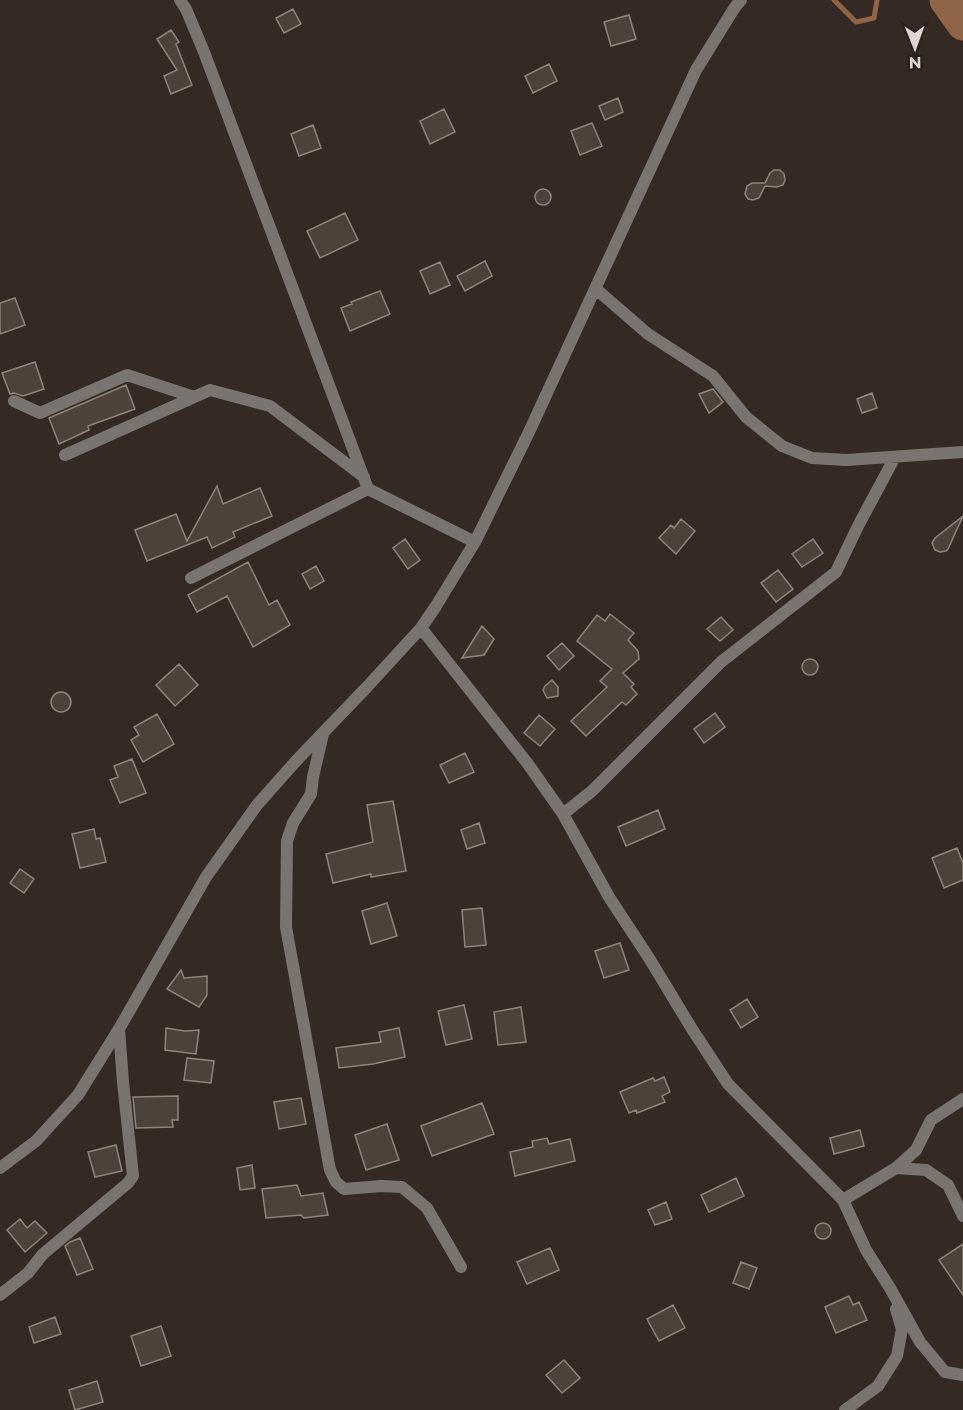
<svg xmlns="http://www.w3.org/2000/svg" width="963" height="1410" font-family="Montserrat,sans-serif">
  <style>
    .lines { fill: none; stroke-linecap: round; stroke-linejoin: round }
    .stream { stroke: #906446; stroke-width: 5 }
    .river { stroke: #906446; stroke-width: 33 }
    .building { fill: #4d423a; stroke: #90837a; stroke-width: 1.5 }
    .minor { stroke: #7a7470; stroke-width: 12 }
  </style>
  <rect width="100%" height="100%" fill="#352a23"/>
  <g class="lines">
    <path class="stream" d="M 834,0 L 856,22 L 874,18 L 877,0"/>
    <path class="river" d="M 946,0 L 963,24"/>
  </g>
  <path class="building" d="M 293,9 L 301,24 L 284,33 L 276,18 Z
    M 629,15 L 636,39 L 611,46 L 604,22 Z
    M 171,30 L 179,42 L 176,44 L 192,85 L 171,94 L 164,76 L 177,70 L 157,39 Z
    M 549,64 L 557,81 L 533,93 L 525,76 Z
    M 618,98 L 623,112 L 605,120 L 599,106 Z
    M 444,109 L 455,132 L 430,144 L 420,121 Z
    M 592,123 L 602,146 L 580,155 L 571,131 Z
    M 313,125 L 321,148 L 299,156 L 291,134 Z
    M 774,170 L 780,170 L 784,174 L 785,180 L 783,185 L 777,187 L 765,186 L 759,198 L 753,200 L 748,199 L 745,194 L 747,186 L 752,183 L 765,183 L 770,173 Z
    M535 197a8 8 0 1 1 16 0a8 8 0 1 1-16 0Z
    M 345,213 L 358,240 L 320,258 L 307,231 Z
    M 485,261 L 492,276 L 465,291 L 457,276 Z
    M 440,262 L 450,285 L 430,294 L 420,271 Z
    M 380,291 L 390,314 L 350,331 L 341,308 L 352,304 L 351,302 Z
    M 15,298 L 25,325 L 0,334 L 0,303 Z
    M 35,362 L 44,389 L 23,396 L 14,393 L 10,394 L 2,373 Z
    M 126,385 L 135,409 L 88,426 L 89,430 L 59,444 L 49,418 Z
    M 713,389 L 723,402 L 709,413 L 699,394 Z
    M 872,393 L 877,408 L 862,413 L 857,399 Z
    M 217,486 L 223,504 L 260,488 L 272,516 L 233,532 L 235,537 L 212,548 L 207,537 L 147,561 L 135,530 L 176,514 L 187,541 Z
    M 963,516 L 948,549 L 946,551 L 940,552 L 935,550 L 932,543 L 935,538 Z
    M 681,519 L 695,531 L 676,554 L 659,538 L 671,525 L 674,528 Z
    M 405,539 L 420,560 L 408,569 L 393,548 Z
    M 813,539 L 823,553 L 802,567 L 792,554 Z
    M 248,562 L 269,605 L 277,600 L 290,625 L 253,647 L 227,596 L 197,612 L 188,595 Z
    M 316,566 L 324,581 L 310,589 L 302,574 Z
    M 778,570 L 793,589 L 776,602 L 761,583 Z
    M 610,614 L 634,633 L 628,640 L 638,651 L 639,659 L 623,673 L 634,684 L 631,687 L 637,694 L 626,705 L 622,702 L 586,736 L 571,721 L 607,687 L 600,681 L 612,669 L 577,641 L 597,615 L 605,621 Z
    M 721,617 L 733,630 L 720,641 L 707,629 Z
    M 482,626 L 494,639 L 484,655 L 462,658 Z
    M 562,643 L 574,656 L 559,670 L 547,656 Z
    M802 667a8 8 0 1 1 16 0a8 8 0 1 1-16 0Z
    M 179,664 L 198,685 L 175,706 L 156,685 Z
    M 552,680 L 558,687 L 558,696 L 547,698 L 543,690 L 545,686 Z
    M51 702a10 10 0 1 1 20 0a10 10 0 1 1-20 0Z
    M 715,713 L 725,727 L 704,743 L 694,729 Z
    M 157,714 L 174,744 L 143,762 L 131,740 L 139,735 L 134,727 Z
    M 539,715 L 555,729 L 540,746 L 524,733 Z
    M 465,753 L 474,772 L 449,783 L 440,765 Z
    M 132,759 L 146,793 L 120,803 L 110,780 L 118,777 L 114,766 Z
    M 393,801 L 406,871 L 371,877 L 371,874 L 333,883 L 326,854 L 373,842 L 367,805 Z
    M 658,810 L 665,829 L 626,846 L 618,827 Z
    M 479,823 L 485,843 L 467,849 L 461,830 Z
    M 94,829 L 96,839 L 100,838 L 106,862 L 80,868 L 72,834 Z
    M 957,848 L 963,863 L 963,880 L 944,888 L 932,858 Z
    M 20,869 L 34,879 L 24,893 L 10,883 Z
    M 387,903 L 397,936 L 371,944 L 362,911 Z
    M 482,908 L 486,945 L 465,947 L 462,910 Z
    M 620,943 L 629,970 L 604,978 L 595,951 Z
    M 181,970 L 184,978 L 207,976 L 207,995 L 199,1007 L 167,989 Z
    M 747,999 L 758,1017 L 741,1028 L 730,1010 Z
    M 464,1005 L 472,1039 L 446,1045 L 438,1011 Z
    M 521,1007 L 526,1042 L 498,1045 L 494,1012 Z
    M 166,1028 L 185,1031 L 199,1030 L 196,1054 L 165,1050 Z
    M 399,1028 L 405,1057 L 373,1064 L 339,1068 L 336,1048 L 381,1042 L 379,1032 Z
    M 187,1058 L 214,1061 L 211,1083 L 184,1080 Z
    M 664,1077 L 670,1092 L 662,1096 L 665,1102 L 637,1113 L 636,1110 L 629,1113 L 620,1092 L 653,1078 L 655,1081 Z
    M 178,1096 L 178,1120 L 172,1120 L 173,1127 L 136,1128 L 133,1097 Z
    M 301,1098 L 306,1124 L 279,1129 L 274,1102 Z
    M 482,1103 L 494,1134 L 432,1156 L 421,1126 Z
    M 387,1124 L 399,1160 L 366,1170 L 355,1135 Z
    M 860,1130 L 864,1146 L 834,1154 L 830,1138 Z
    M 547,1138 L 549,1144 L 570,1139 L 575,1161 L 515,1176 L 510,1152 L 533,1147 L 532,1141 Z
    M 116,1145 L 122,1171 L 95,1177 L 88,1152 Z
    M 252,1165 L 255,1188 L 240,1190 L 237,1168 Z
    M 736,1178 L 744,1196 L 709,1212 L 701,1195 Z
    M 297,1185 L 301,1196 L 323,1193 L 328,1215 L 304,1218 L 301,1215 L 266,1218 L 262,1189 Z
    M 666,1202 L 672,1219 L 655,1225 L 648,1210 Z
    M 20,1219 L 27,1228 L 35,1221 L 47,1233 L 25,1252 L 7,1230 Z
    M815 1231a8 8 0 1 1 16 0a8 8 0 1 1-16 0Z
    M 80,1238 L 93,1269 L 77,1275 L 65,1246 L 70,1242 Z
    M 963,1244 L 963,1295 L 939,1260 Z
    M 550,1248 L 559,1270 L 527,1284 L 517,1262 Z
    M 741,1262 L 757,1268 L 749,1289 L 733,1283 Z
    M 849,1296 L 853,1305 L 859,1302 L 867,1320 L 836,1333 L 825,1307 Z
    M 673,1305 L 685,1328 L 659,1341 L 647,1319 Z
    M 55,1317 L 61,1334 L 34,1343 L 29,1327 Z
    M 161,1326 L 171,1356 L 141,1366 L 131,1336 Z
    M 564,1360 L 580,1378 L 562,1393 L 546,1375 Z
    M 97,1381 L 103,1402 L 75,1410 L 69,1390 Z"/>
  <g class="lines">
    <path class="minor" d="M 180,0 L 186,9 L 204,52 L 368,489 L 475,542
      M 596,289 L 648,334 L 713,376 L 746,417 L 782,446 L 812,458 L 846,460 L 963,452
      M 14,401 L 40,413 L 127,375 L 194,397
      M 65,455 L 210,390 L 270,406 L 364,477
      M 191,578 L 368,489
      M 421,628 L 528,764 L 563,814 L 609,897 L 649,958 L 692,1029 L 728,1084 L 843,1200 L 866,1250 L 890,1288 L 920,1342 L 945,1372 L 963,1375
      M 323,734 L 313,777 L 311,794 L 293,823 L 287,841 L 286,927 L 330,1170 L 336,1182 L 344,1189 L 381,1186 L 402,1187 L 427,1208 L 461,1267
      M 563,814 L 592,791 L 721,662 L 836,572 L 858,526 L 895,457
      M 0,1168 L 36,1141 L 78,1095 L 119,1029 L 206,877 L 257,805 L 296,761 L 366,688 L 421,628 L 436,606 L 475,542 L 529,432 L 696,70 L 735,7 L 741,0
      M 896,1168 L 926,1170 L 948,1185 L 963,1216
      M 843,1200 L 896,1168 L 916,1150 L 931,1120 L 963,1099
      M 0,1295 L 28,1273 L 43,1254 L 128,1183 L 133,1176 L 123,1082 L 119,1029
      M 845,1410 L 878,1386 L 897,1356 L 902,1329 L 896,1309"/>
  </g>
  <g transform="translate(915 48) rotate(179)" stroke="#2b211a" stroke-width="4.5" paint-order="stroke">
  <path d="M0-4.5L10 22L0 15L-10 22Z" fill="#ddd6d1"/>
  <text y="-9" font-size="16" font-weight="bold" text-anchor="middle" fill="#ddd6d1">N</text>
  </g>
</svg>
